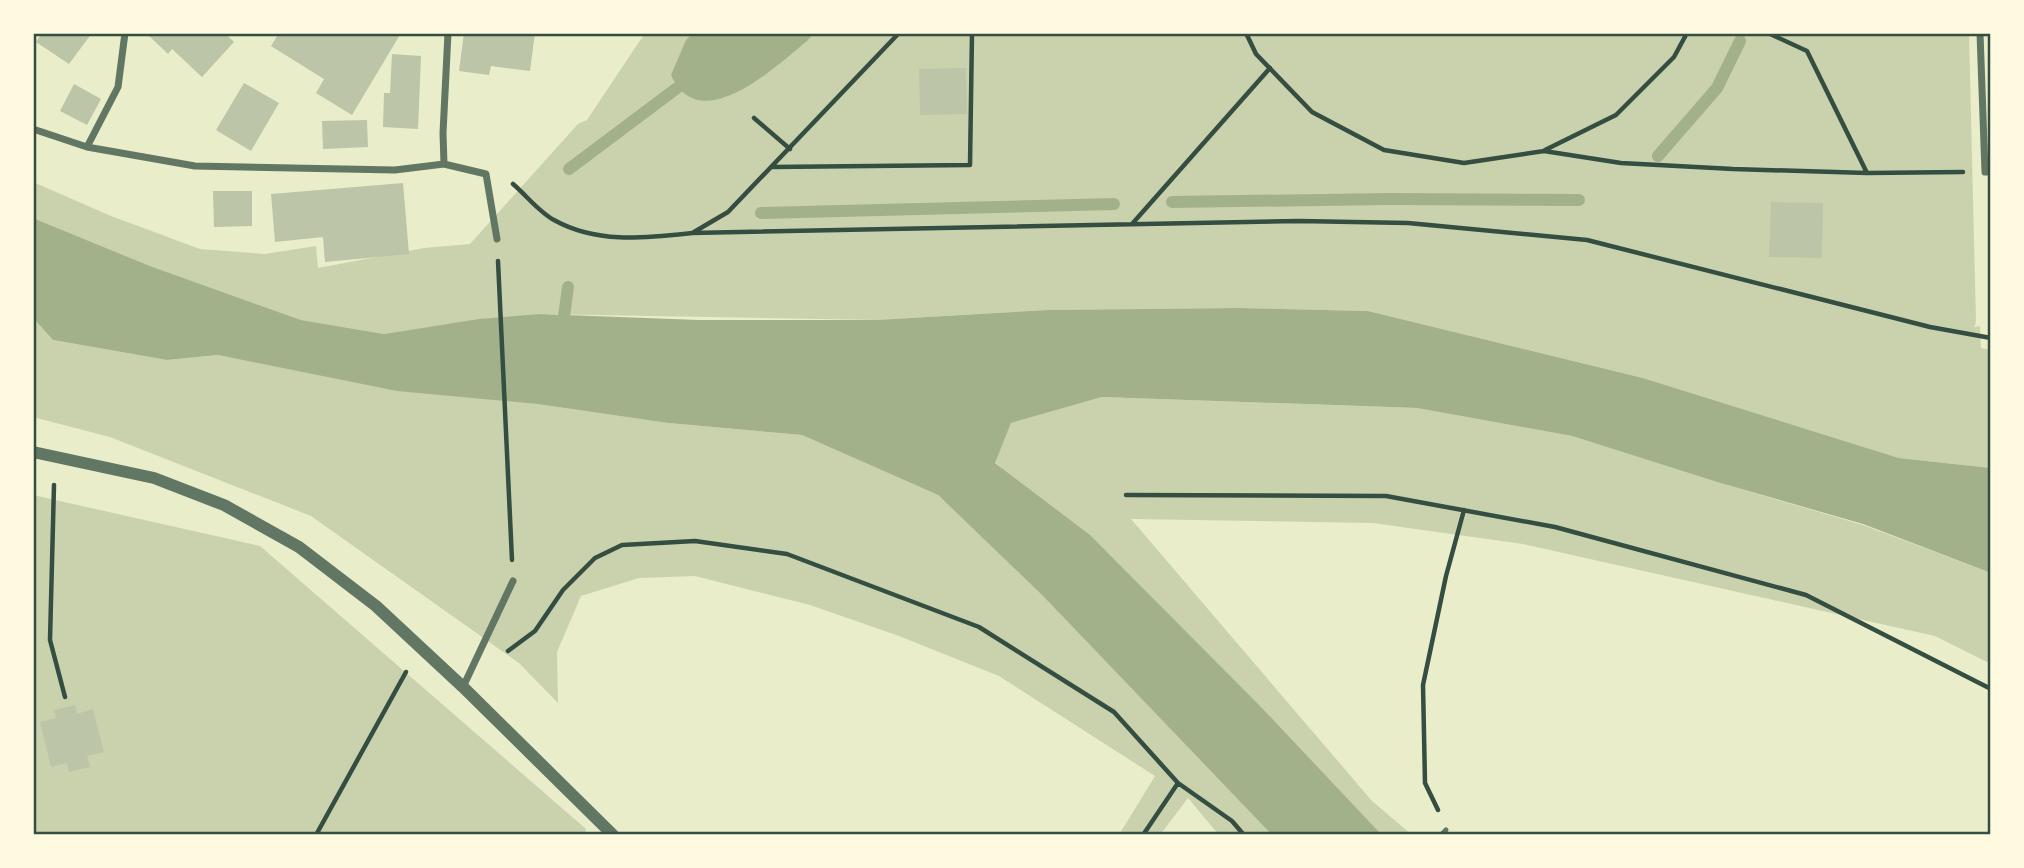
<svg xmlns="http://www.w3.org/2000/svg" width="2024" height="868" font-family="'Asap Condensed',sans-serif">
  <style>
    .green { fill: #cad2ad }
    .water { fill: #a3b18a }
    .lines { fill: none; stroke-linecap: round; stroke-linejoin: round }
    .stream { stroke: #a3b18a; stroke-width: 12 }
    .building { fill: #bcc5a7 }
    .path { stroke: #344e41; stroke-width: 4.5 }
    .service { stroke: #617663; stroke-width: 5 }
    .minor { stroke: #617663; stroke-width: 7 }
    .tertiary { stroke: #617663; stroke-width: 12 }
    .neatline { fill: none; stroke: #344e41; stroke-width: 2.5 }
  </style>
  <rect width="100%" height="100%" fill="#e9edc9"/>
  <path class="green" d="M 645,33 L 1969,33 L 1976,322 L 1974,327 L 1980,326 L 1981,348 L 1991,350 L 1991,468 L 1899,458 L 1643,378 L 1368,311 L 1238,308 L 1048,310 L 876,320 L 539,314 L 484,319 L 384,334 L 301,320 L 150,266 L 33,218 L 33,182 L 111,216 L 200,249 L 265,254 L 316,246 L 318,268 L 424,248 L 470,244 L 578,124 L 587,120 Z
    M 33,318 L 53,340 L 167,360 L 218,355 L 386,388 L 537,404 L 668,423 L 802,435 L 938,495 L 1043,596 L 1272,835 L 1219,835 L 1188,798 L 1160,835 L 1119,835 L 1155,776 L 999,676 L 899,636 L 810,605 L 695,576 L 639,578 L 581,596 L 557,652 L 558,703 L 519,663 L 311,516 L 110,437 L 33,417 Z
    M 1102,397 L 1417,408 L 1572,436 L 1717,482 L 1863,525 L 1991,573 L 1991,664 L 1935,636 L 1523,544 L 1373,523 L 1131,519 L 1372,801 L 1412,835 L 1382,835 L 1264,710 L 995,462 L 1011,423 Z
    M 33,495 L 260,546 L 586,829 L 584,835 L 33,835 Z"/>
  <path class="water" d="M 693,33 L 814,33 L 807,41 C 775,67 700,139 671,75 L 686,40 Z
    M 33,218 L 150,266 L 301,320 L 384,334 L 479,319 L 539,314 L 699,320 L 876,320 L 1048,310 L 1238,308 L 1368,311 L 1643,378 L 1899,458 L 1991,468 L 1991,573 L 1863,524 L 1717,482 L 1572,436 L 1417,408 L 1102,397 L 1011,423 L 995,463 L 1090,535 L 1264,710 L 1382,835 L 1272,835 L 1043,596 L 938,495 L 802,435 L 668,423 L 537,404 L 397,391 L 218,355 L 167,360 L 53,340 L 33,318 Z"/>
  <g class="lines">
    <path class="stream" d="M 1658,156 L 1717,88 L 1740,41
      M 569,169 L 677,88
      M 1172,202 L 1389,199 L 1579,200
      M 761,213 L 1114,204
      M 562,331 L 568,287"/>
  </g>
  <path class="building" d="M 42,33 L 92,33 L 69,64 L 36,42 Z
    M 146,33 L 225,33 L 234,42 L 202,77 L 172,49 L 168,54 Z
    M 279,33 L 401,33 L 352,115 L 316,93 L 324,79 L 271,46 Z
    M 464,33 L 535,33 L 530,71 L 491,66 L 489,75 L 459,71 Z
    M 392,54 L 421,56 L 418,129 L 383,127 L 384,93 L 390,93 Z
    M 966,68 L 967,114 L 920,115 L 919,69 Z
    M 244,83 L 279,103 L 251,151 L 216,130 Z
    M 74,84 L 101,99 L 87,125 L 60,111 Z
    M 367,120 L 368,147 L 323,149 L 322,121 Z
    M 403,183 L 409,254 L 325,262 L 323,237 L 275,242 L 271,194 Z
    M 213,191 L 252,191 L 252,226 L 214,227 Z
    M 1771,202 L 1823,203 L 1822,258 L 1769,257 Z
    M 75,705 L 77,714 L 93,709 L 104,752 L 87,756 L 90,767 L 69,772 L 67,763 L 51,767 L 40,722 L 56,718 L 54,710 Z"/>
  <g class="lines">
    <path class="path" d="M 1246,33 L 1256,54 L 1312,112 L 1384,150 L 1464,163 L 1544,151 L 1621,163 L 1733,169 L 1867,173 L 1963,172
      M 1768,33 L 1807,51 L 1867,173
      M 754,118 L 790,149
      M 1545,150 L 1616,115 L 1674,57 L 1687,33
      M 772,167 L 970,165 L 972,33
      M 513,184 C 526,195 539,212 554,220 C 597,244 645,238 692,233 L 1299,221 L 1408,223 L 1587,240 L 1930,327 L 1991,338
      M 1132,224 L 1270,68
      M 694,232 L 728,212 L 899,33
      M 498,261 L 512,560
      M 54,485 L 50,640 L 65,697
      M 1126,495 L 1386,496 L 1555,527 L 1806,595 L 1991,689
      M 508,651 L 535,631 L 563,590 L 595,558 L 622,545 L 695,541 L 787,554 L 979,627 L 1114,712 L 1178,783
      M 1438,810 L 1425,783 L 1423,685 L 1446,576 L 1464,510
      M 316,835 L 406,672
      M 1143,835 L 1178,783 L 1232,821 L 1244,835"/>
    <path class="service" d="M 1441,835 L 1446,830"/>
    <path class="minor" d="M 448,33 L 443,133 L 444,164 L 486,174 L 497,239
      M 1980,33 L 1985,172 L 1991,172
      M 33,129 L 87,147 L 195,166 L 395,170 L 444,164
      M 87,147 L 118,87 L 125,33
      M 463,687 L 513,581"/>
    <path class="tertiary" d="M 33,452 L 154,478 L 224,505 L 299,547 L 376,606 L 463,687 L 613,835"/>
  </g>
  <rect width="2024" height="868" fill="none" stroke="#fefae0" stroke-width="70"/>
  <rect x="35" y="35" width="1954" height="798" class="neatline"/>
</svg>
